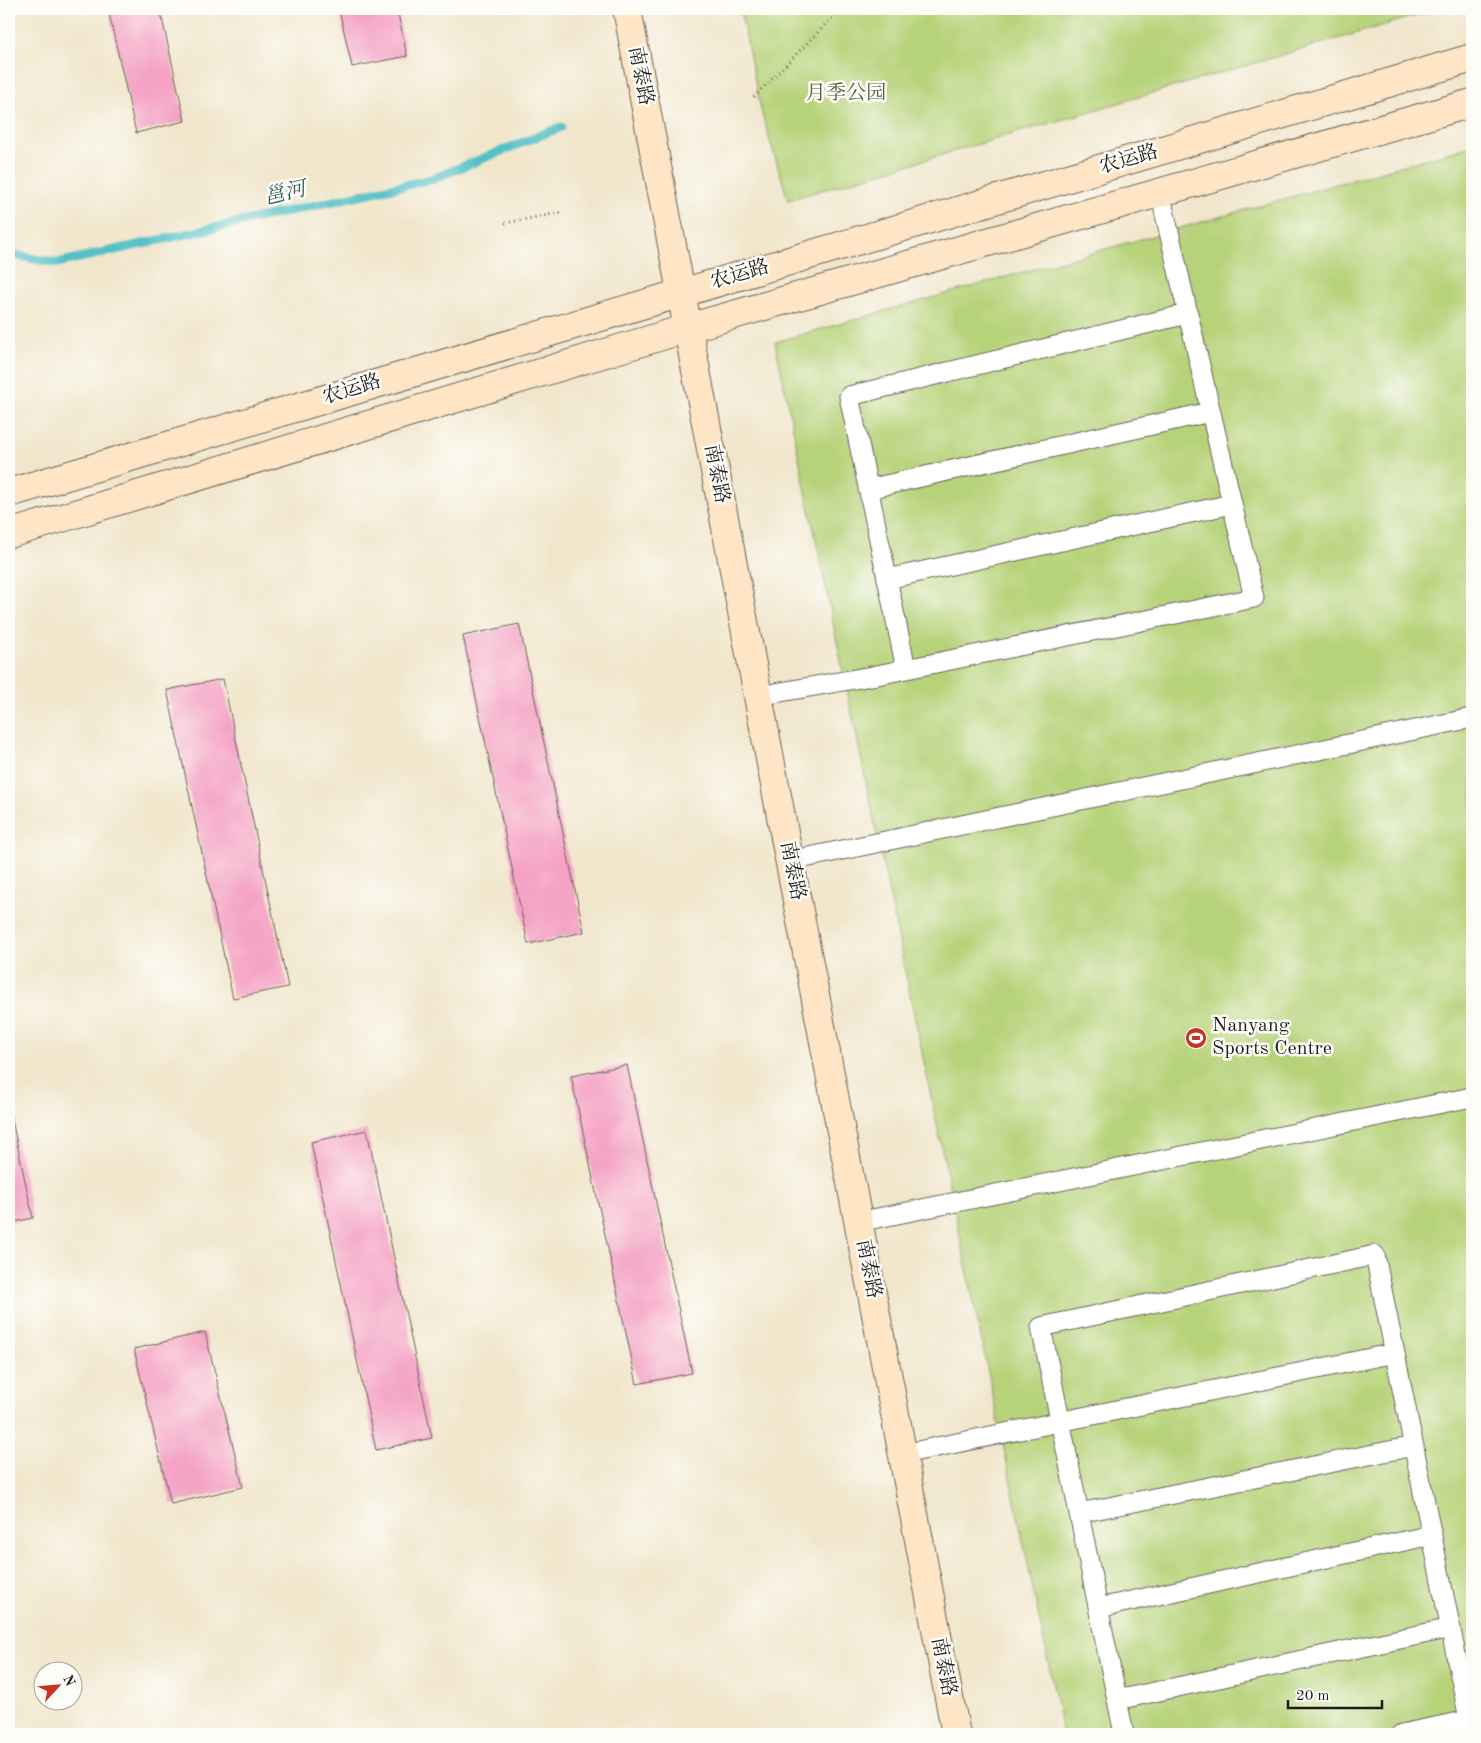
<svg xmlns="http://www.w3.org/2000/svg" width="1481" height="1743" font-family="'Old Standard TT','Noto Serif SC',serif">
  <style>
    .green { fill: #b7d37a; stroke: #6a784b }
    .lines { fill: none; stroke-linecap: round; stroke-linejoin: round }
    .stream { stroke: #52c0c7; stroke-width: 9 }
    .building { fill: #f4a3c4 }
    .lane-casing { stroke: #67635a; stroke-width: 21 }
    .secondary-casing { stroke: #67635a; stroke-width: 30 }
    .path { stroke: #67635a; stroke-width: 3; stroke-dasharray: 1 4; stroke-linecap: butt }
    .lane { stroke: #fff; stroke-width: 19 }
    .secondary { stroke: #fee5c5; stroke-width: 28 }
    .labels { text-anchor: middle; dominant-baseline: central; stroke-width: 5; stroke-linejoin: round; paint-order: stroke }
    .street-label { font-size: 20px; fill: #1c1c1c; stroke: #fdfcf7 }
    .park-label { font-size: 20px; fill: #525c3d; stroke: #fdfcf7 }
    .poi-label { font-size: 20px; fill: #1c1c1c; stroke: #fdfcf7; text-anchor: start }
    .water-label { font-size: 21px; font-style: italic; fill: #325e60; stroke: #fdfcf7 }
  </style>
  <rect width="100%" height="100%" fill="#fdfcf7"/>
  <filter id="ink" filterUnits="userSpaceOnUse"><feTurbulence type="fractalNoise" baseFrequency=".02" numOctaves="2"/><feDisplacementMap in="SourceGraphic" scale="10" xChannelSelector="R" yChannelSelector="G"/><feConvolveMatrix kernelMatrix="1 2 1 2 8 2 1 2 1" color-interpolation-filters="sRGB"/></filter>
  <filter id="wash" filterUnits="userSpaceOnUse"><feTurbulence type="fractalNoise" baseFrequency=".0096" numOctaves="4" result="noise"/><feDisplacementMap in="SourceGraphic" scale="20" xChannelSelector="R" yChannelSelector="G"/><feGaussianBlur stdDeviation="1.12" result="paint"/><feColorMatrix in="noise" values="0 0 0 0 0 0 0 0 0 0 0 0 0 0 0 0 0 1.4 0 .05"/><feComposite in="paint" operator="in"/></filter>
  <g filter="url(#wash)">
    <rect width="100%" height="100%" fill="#f1e6cc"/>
    <path class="green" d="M 740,9 L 1439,9 L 788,200 L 762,114 Z
      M 1472,146 L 1472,1734 L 1063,1734 L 775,342 Z"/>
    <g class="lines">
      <path class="stream" d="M 9,254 L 57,263 L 432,179 L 561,127"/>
    </g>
    <g id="blocks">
      <path class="building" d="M 108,9 L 160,9 L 185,121 L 136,133 Z
        M 339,9 L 397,9 L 407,56 L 352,67 Z
        M 519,624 L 584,932 L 528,944 L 463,636 Z
        M 223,679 L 288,987 L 233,998 L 167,690 Z
        M 627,1065 L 692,1373 L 637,1384 L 571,1076 Z
        M 9,1106 L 33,1218 L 9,1223 Z
        M 367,1130 L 432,1438 L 376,1450 L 311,1142 Z
        M 205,1332 L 243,1487 L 171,1504 L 134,1349 Z"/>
    </g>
  </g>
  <g filter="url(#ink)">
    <use href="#blocks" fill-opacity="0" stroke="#67635a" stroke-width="1"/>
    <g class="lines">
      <g class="lane-casing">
        <path id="lane" d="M 868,489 L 1210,412
          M 887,579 L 1232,504
          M 906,669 L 849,396 L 1187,314
          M 758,696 L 872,676 L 1254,598 L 1160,193
          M 790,861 L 1472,718
          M 858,1222 L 1472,1097
          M 903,1454 L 1395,1353
          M 1079,1513 L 1414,1446
          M 1099,1608 L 1432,1535
          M 1117,1700 L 1451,1628
          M 1124,1734 L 1041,1327 L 1375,1255 L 1472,1734
          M 1401,1734 L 1469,1720"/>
      </g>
      <g class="secondary-casing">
        <path id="secondary" d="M 627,9 L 956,1734
          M 9,493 L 1472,58
          M 9,534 L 688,328 L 1472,103"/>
      </g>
      <path class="path" d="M 754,97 L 841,9
        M 505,223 L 564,212"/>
      <use href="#lane" class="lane"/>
      <use href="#secondary" class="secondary"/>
    </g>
  </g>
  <defs>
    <g id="stadium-disc" transform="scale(1.125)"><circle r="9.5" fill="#c8321e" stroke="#fdfcf7"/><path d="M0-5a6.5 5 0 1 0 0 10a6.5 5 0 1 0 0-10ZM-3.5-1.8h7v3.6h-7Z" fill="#fff"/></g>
  </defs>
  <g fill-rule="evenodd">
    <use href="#stadium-disc" x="1196" y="1038"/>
  </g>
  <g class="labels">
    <g class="street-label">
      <text transform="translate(640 76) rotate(79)">南泰路</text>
      <text transform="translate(1129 160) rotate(-16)">农运路</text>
      <text transform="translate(740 275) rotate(-16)">农运路</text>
      <text transform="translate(352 390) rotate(-17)">农运路</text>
      <text transform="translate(716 474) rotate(79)">南泰路</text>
      <text transform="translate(792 871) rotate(79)">南泰路</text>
      <text transform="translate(868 1269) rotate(79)">南泰路</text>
      <text transform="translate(943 1667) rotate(79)">南泰路</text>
    </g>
    <g class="park-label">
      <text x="846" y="94">月季公园</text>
    </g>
    <g class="poi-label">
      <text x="1212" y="1026">Nanyang<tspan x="1212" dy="23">Sports Centre</tspan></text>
    </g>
    <g class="water-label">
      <text transform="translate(285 194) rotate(-13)">邕河</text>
    </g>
  </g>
  <rect width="1481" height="1743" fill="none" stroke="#fdfcf7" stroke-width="30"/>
  <g transform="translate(58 1686) rotate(64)"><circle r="24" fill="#fdfcf7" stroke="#a3a29f"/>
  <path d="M0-4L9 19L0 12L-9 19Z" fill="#c8321e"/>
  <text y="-8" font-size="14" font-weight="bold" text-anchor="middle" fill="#1c1c1c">N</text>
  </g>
  <path d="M1288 1700v8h94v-8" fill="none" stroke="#1c1c1c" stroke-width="2.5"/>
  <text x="1296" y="1700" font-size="15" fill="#1c1c1c" stroke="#fdfcf7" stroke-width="4" paint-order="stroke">20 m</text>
</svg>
